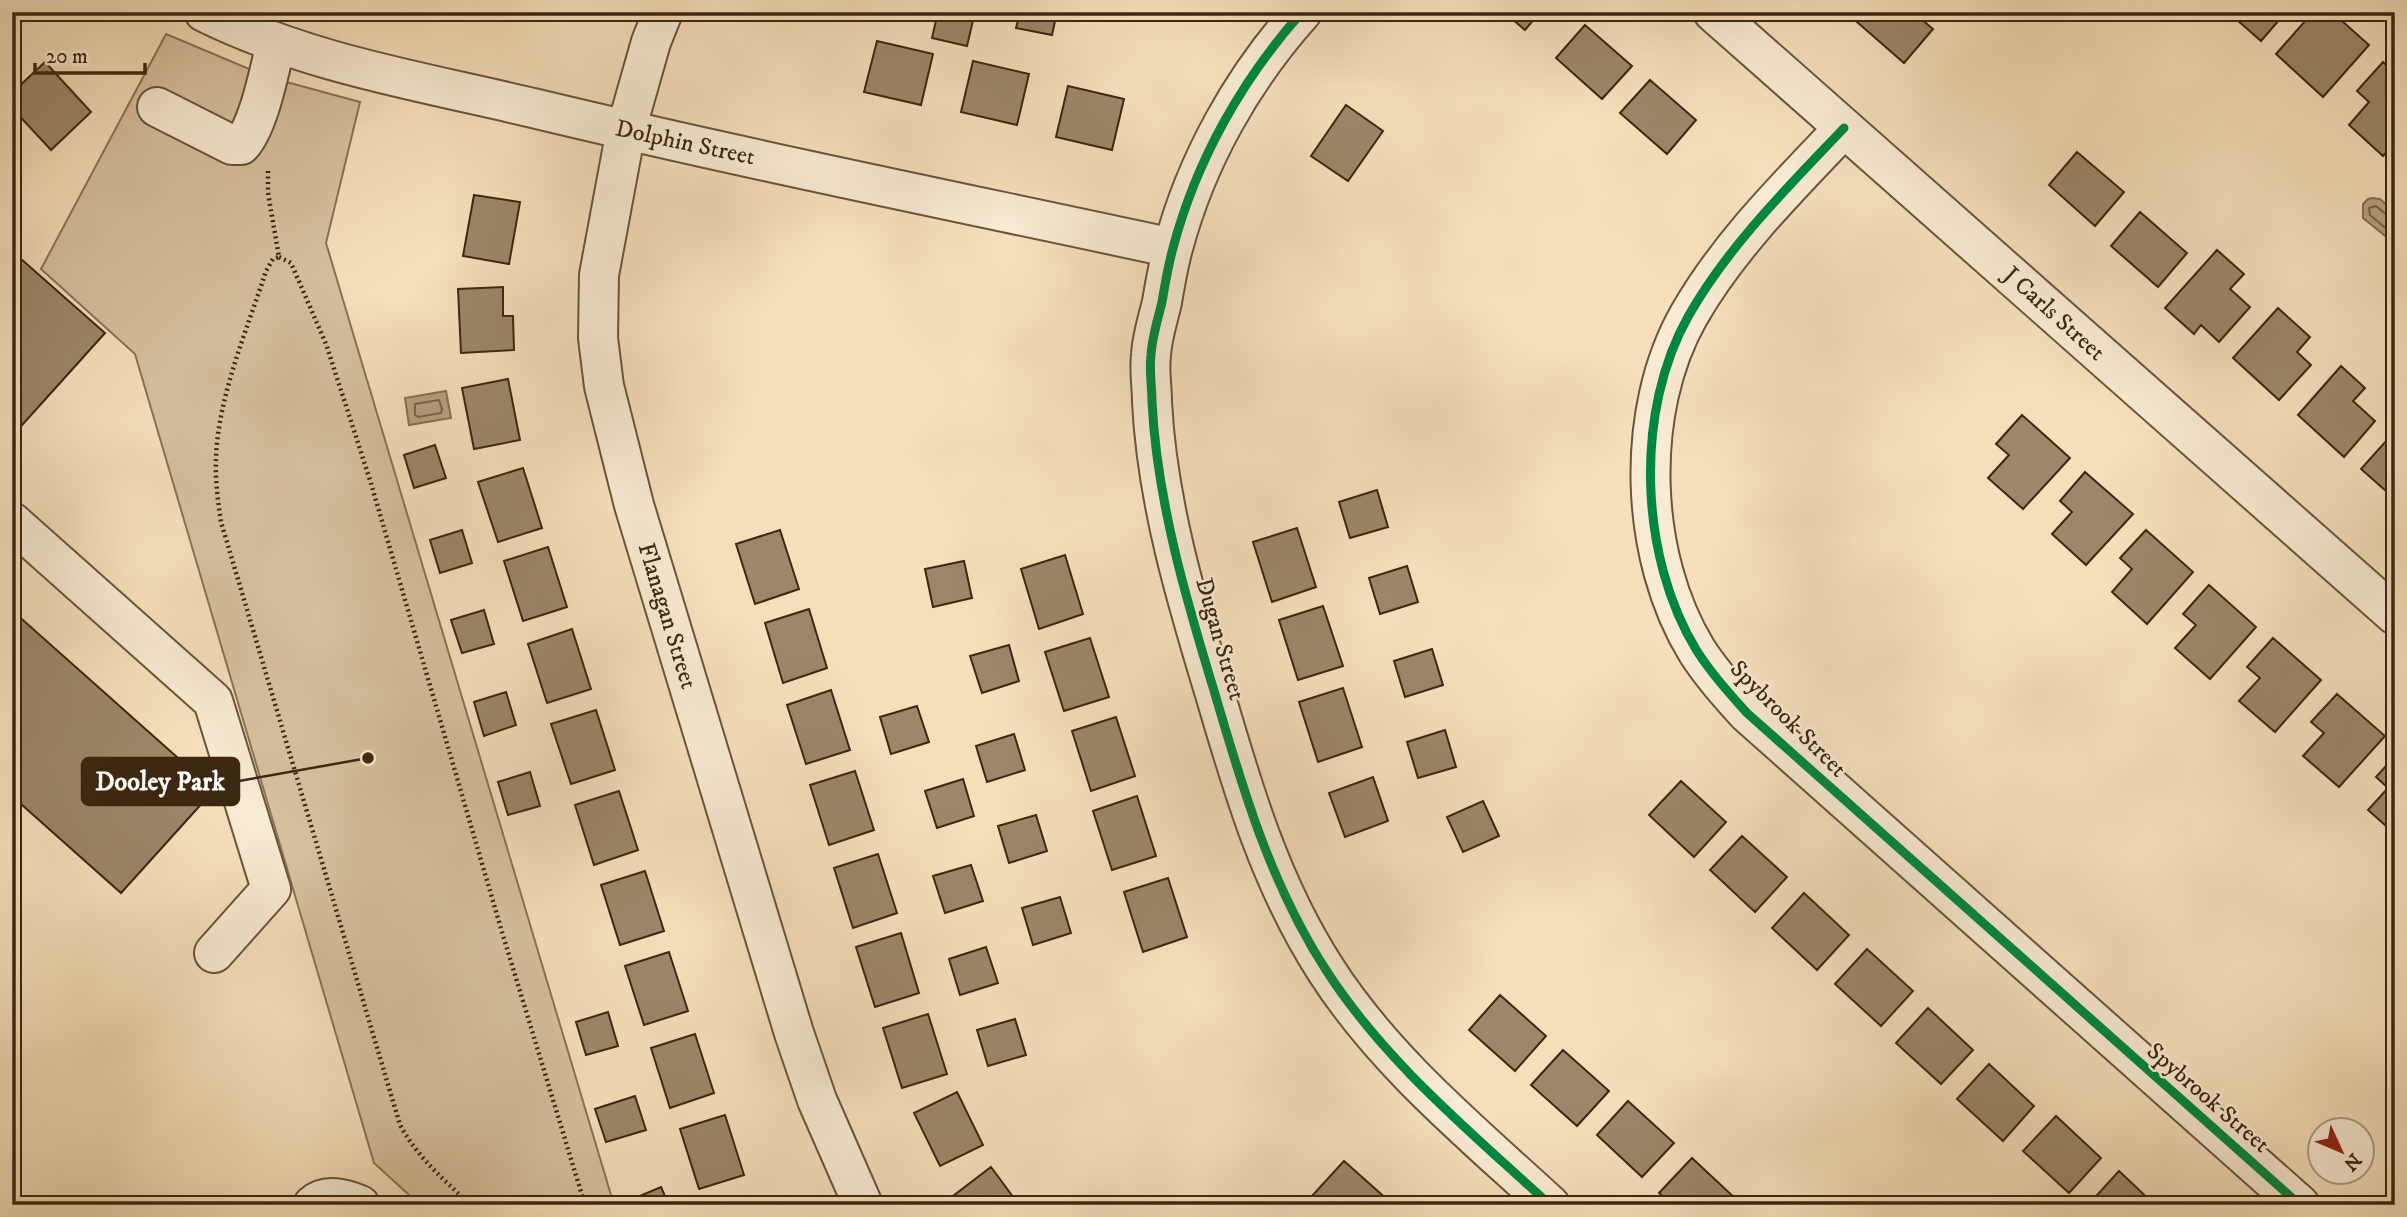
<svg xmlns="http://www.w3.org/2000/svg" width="2407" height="1217" font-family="'IM FELL DW Pica',serif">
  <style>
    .green { fill: #d6c09e; stroke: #897457; stroke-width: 2 }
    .water { fill: #b6a081; stroke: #857054; stroke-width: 2 }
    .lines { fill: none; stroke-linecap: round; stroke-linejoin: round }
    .shore { stroke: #796448; stroke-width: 2 }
    .building { fill: #9c8769; stroke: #3c2710; stroke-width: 2 }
    .minor-casing { stroke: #6a553b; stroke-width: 42 }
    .path { stroke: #3c2710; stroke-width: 4.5; stroke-dasharray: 2 3.5; stroke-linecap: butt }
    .minor { stroke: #f8ead3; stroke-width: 38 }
    .cycleway-casing { stroke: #f8ead3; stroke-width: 13 }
    .cycleway { stroke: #00873e; stroke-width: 9 }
    .labels { text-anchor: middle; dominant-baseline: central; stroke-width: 5; stroke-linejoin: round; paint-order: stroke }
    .street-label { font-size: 24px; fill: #3c2710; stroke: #f8ead3 }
    .leader { fill: none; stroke: #3c2710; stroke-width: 2.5 }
    .callout-dot { fill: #3c2710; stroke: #f8ead3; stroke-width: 2.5 }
    .callout { fill: #3c2710; stroke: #3c2710; stroke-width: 2.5 }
    .callout-label { font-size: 26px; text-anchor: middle; font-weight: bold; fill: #fff }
  </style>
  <rect width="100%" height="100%" fill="#f5dfbb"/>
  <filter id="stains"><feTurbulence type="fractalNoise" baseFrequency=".00286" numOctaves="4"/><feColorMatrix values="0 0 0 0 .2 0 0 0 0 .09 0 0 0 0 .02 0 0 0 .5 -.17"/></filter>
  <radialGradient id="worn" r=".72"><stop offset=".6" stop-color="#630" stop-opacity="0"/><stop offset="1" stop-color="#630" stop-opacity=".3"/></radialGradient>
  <path class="green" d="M 166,34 L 268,77 L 360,102 L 326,243 L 614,1205 L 420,1205 L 374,1163 L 135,354 L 41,269 Z"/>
  <path class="water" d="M 2373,198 L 2380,199 L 2395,212 L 2395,244 L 2363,218 L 2363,204 L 2368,199 Z
    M 446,391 L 451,418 L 409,425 L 405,398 Z"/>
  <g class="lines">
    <path class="shore" d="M 2395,217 L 2388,216 L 2376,206 L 2369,208 L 2370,215 L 2395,236
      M 439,400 L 442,409 L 441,413 L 418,417 L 415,415 L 415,404 Z"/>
  </g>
  <path class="building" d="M 938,12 L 975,12 L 967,46 L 932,38 Z
    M 1020,12 L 1057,12 L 1052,35 L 1016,28 Z
    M 1504,12 L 1540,12 L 1525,30 Z
    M 1866,12 L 1913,12 L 1933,29 L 1904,63 L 1857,22 Z
    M 2228,12 L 2286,12 L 2261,41 Z
    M 2313,12 L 2332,12 L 2369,45 L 2323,97 L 2276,54 Z
    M 1585,25 L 1632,66 L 1602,99 L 1556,58 Z
    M 877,41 L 933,54 L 921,105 L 864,92 Z
    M 973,61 L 1029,74 L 1017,125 L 961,112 Z
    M 45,62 L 91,112 L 51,150 L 12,108 L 12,93 Z
    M 2383,62 L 2395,73 L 2395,143 L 2383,156 L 2349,125 L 2369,102 L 2357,91 Z
    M 1650,80 L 1696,120 L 1667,154 L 1620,113 Z
    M 1068,86 L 1124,99 L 1112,150 L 1056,137 Z
    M 1346,105 L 1383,131 L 1348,181 L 1311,156 Z
    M 2077,152 L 2124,192 L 2095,226 L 2049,185 Z
    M 474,195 L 520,202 L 509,264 L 463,256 Z
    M 2140,212 L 2187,253 L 2158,287 L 2111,246 Z
    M 2217,250 L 2244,274 L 2230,289 L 2250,307 L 2219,342 L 2201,325 L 2194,334 L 2165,308 Z
    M 12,251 L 105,333 L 14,434 L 12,432 Z
    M 503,287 L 503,316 L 513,316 L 514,350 L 461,353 L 458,289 Z
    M 2278,308 L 2310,337 L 2297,352 L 2311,365 L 2279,400 L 2233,358 Z
    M 2341,366 L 2365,388 L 2353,401 L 2375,421 L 2344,457 L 2298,415 Z
    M 508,379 L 520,440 L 474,449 L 462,388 Z
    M 2022,415 L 2070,458 L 2023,509 L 1988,478 L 2009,455 L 1996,444 Z
    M 2395,431 L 2395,499 L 2361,469 Z
    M 435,445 L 446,478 L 414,488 L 404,455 Z
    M 523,468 L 542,528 L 498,542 L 478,482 Z
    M 2085,472 L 2133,514 L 2086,565 L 2052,534 L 2072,512 L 2060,501 Z
    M 1377,490 L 1388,527 L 1350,538 L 1339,502 Z
    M 1297,528 L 1316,587 L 1272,602 L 1253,542 Z
    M 462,530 L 472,563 L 440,573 L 430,540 Z
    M 780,530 L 799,589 L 755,604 L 736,544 Z
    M 2146,530 L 2193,572 L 2147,624 L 2112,592 L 2132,569 L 2120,558 Z
    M 548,547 L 567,607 L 523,621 L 504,561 Z
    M 1065,555 L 1083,614 L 1039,629 L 1021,569 Z
    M 964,561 L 972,598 L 933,607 L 925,569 Z
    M 1407,566 L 1418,602 L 1380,614 L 1369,578 Z
    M 2209,585 L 2256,627 L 2210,679 L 2175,648 L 2196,625 L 2183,614 Z
    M 1323,606 L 1343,666 L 1298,680 L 1279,620 Z
    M 809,609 L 827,668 L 783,683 L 765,623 Z
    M 484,610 L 494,644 L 462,653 L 451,620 Z
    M 15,613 L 214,790 L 121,893 L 12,796 L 12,616 Z
    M 572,629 L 591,689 L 547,703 L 528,644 Z
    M 1090,638 L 1109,697 L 1064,711 L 1045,652 Z
    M 2273,638 L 2321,680 L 2275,732 L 2239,701 L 2260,678 L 2247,667 Z
    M 1009,645 L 1019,681 L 982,693 L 970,656 Z
    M 1432,649 L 1443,685 L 1405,697 L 1394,661 Z
    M 1343,688 L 1362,747 L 1318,762 L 1299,702 Z
    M 831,690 L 850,750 L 806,764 L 787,705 Z
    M 506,692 L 516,725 L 484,736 L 474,702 Z
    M 2337,694 L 2385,736 L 2339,787 L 2303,756 L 2324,733 L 2311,722 Z
    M 917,706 L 929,742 L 891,754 L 880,717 Z
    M 596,710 L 615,770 L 571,784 L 551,724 Z
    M 1116,717 L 1135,776 L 1091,791 L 1072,731 Z
    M 1445,730 L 1456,767 L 1418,778 L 1407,742 Z
    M 1014,734 L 1025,770 L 987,782 L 976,746 Z
    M 2395,756 L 2395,834 L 2368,810 L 2388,788 L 2376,777 Z
    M 855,771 L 874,830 L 829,845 L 810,785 Z
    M 530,772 L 540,806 L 508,815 L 498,782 Z
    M 1373,777 L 1388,821 L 1345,837 L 1329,793 Z
    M 963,779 L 974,816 L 937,828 L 925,791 Z
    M 1681,781 L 1726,822 L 1694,857 L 1649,815 Z
    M 619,791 L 638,850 L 594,865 L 575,805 Z
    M 1137,796 L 1156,856 L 1112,870 L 1093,811 Z
    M 1483,801 L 1499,836 L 1463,852 L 1447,817 Z
    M 1036,815 L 1047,851 L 1009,863 L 998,826 Z
    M 1742,836 L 1787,877 L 1755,912 L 1710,870 Z
    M 878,854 L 897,913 L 853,928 L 834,868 Z
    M 971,865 L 983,901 L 945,913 L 933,876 Z
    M 645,871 L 664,931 L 620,945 L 601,885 Z
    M 1168,878 L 1187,937 L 1143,952 L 1124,892 Z
    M 1804,893 L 1849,935 L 1817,970 L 1772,928 Z
    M 1060,897 L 1071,933 L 1033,945 L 1022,908 Z
    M 901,933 L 919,993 L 875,1007 L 856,947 Z
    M 986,947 L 998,983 L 960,995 L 949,959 Z
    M 1867,949 L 1913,991 L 1881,1026 L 1835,984 Z
    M 669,952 L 688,1011 L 644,1025 L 625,966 Z
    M 1500,995 L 1546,1036 L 1515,1071 L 1469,1030 Z
    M 1928,1008 L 1973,1050 L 1941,1084 L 1896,1043 Z
    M 608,1012 L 618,1046 L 586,1055 L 576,1022 Z
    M 928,1014 L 947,1074 L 902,1088 L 883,1028 Z
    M 1015,1019 L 1026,1055 L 988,1066 L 977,1030 Z
    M 695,1034 L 714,1093 L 670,1108 L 651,1048 Z
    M 1563,1050 L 1609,1091 L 1577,1126 L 1531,1085 Z
    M 1989,1064 L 2034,1106 L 2003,1141 L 1957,1099 Z
    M 957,1092 L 983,1145 L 940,1166 L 914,1113 Z
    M 635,1096 L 646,1130 L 606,1142 L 595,1109 Z
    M 1628,1101 L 1674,1143 L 1642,1177 L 1597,1135 Z
    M 725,1115 L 744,1175 L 699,1189 L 680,1129 Z
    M 2056,1116 L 2101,1158 L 2069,1193 L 2023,1151 Z
    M 1692,1158 L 1737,1200 L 1732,1205 L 1673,1205 L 1659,1193 Z
    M 1344,1161 L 1390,1202 L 1388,1205 L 1322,1205 L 1312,1196 Z
    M 991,1167 L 1019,1205 L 960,1205 L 953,1196 Z
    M 2119,1171 L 2155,1205 L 2088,1205 Z
    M 661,1187 L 669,1205 L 624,1205 L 623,1203 Z"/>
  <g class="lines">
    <g class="minor-casing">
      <path id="minor" d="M 204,12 C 309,64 420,81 533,108 C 745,159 959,202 1173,248
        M 663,12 L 651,42 L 626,130 L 599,275 L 598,338 L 604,386 L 634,505 L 794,1033 L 817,1100 L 863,1205
        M 1302,12 C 1242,79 1196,161 1173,248 C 1168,266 1165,284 1162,302 C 1158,319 1152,337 1151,355 C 1149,370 1152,387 1152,402 C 1157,501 1186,599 1215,694 C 1243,790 1271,885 1326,970 C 1385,1062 1471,1132 1550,1205
        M 1713,12 L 2395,615
        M 157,107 L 232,145 L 241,145 C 259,126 269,71 276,44
        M 1844,128 C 1789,186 1729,245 1689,315 C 1634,411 1639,557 1697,651 C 1711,673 1729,693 1747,713 L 2300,1205
        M 12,522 L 213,701 L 271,889 L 214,953
        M 313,1205 C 326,1193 345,1199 360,1205"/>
    </g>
    <path class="path" d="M 268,171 L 268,193 L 279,257 L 273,259 L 266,271 C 247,330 218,397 216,458 C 215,480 218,501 221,522 L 400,1125 C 418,1158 444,1180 471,1205
      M 279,257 L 291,263 L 326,344 L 370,480 L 502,932 L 585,1205"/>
    <use href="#minor" class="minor"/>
    <g class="cycleway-casing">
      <path id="cycleway" d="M 1302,12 C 1242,79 1196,161 1173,248 C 1168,266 1165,284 1162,302 C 1158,319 1152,337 1151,355 C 1149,370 1152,387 1152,402 C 1157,501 1186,599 1215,694 C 1243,790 1271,885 1326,970 C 1385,1062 1471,1132 1550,1205
        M 1844,128 C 1789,186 1729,245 1689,315 C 1634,411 1639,557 1697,651 C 1711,673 1729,693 1747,713 L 2300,1205"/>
    </g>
    <use href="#cycleway" class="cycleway"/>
  </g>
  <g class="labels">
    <g class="street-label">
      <text transform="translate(685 143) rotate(12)">Dolphin Street</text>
      <text transform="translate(2054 314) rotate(42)">J Carls Street</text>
      <text transform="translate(667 616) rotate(73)">Flanagan Street</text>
      <text transform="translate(1220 639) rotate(74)">Dugan Street</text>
      <text transform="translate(1788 719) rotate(45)">Spybrook Street</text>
      <text transform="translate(2208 1098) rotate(41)">Spybrook Street</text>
    </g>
  </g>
  <path class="leader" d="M368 758L239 781"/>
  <circle class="callout-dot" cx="368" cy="758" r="7"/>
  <rect class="callout" x="82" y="758" width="157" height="47" rx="7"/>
  <g class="callout-label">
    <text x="160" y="790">Dooley Park</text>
  </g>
  <rect width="2407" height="1217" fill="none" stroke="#f5dfbb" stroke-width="42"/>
  <rect x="14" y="14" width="2379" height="1189" fill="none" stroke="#3c2710" stroke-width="3.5"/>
  <rect x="21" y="21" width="2365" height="1175" fill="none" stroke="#3c2710" stroke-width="2"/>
  <g transform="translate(2341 1151) rotate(134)"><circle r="33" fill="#f8ead3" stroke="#ad9c85" stroke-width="2"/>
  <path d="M0-5L12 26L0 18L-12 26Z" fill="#8f2418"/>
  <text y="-10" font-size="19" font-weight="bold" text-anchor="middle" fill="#3c2710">N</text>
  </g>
  <path d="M35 63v10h110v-10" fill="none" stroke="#3c2710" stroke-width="3.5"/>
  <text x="46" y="63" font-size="21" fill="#3c2710" stroke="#f8ead3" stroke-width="5" paint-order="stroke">20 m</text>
  <rect width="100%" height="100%" filter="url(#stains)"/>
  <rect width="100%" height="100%" fill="url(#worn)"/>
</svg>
